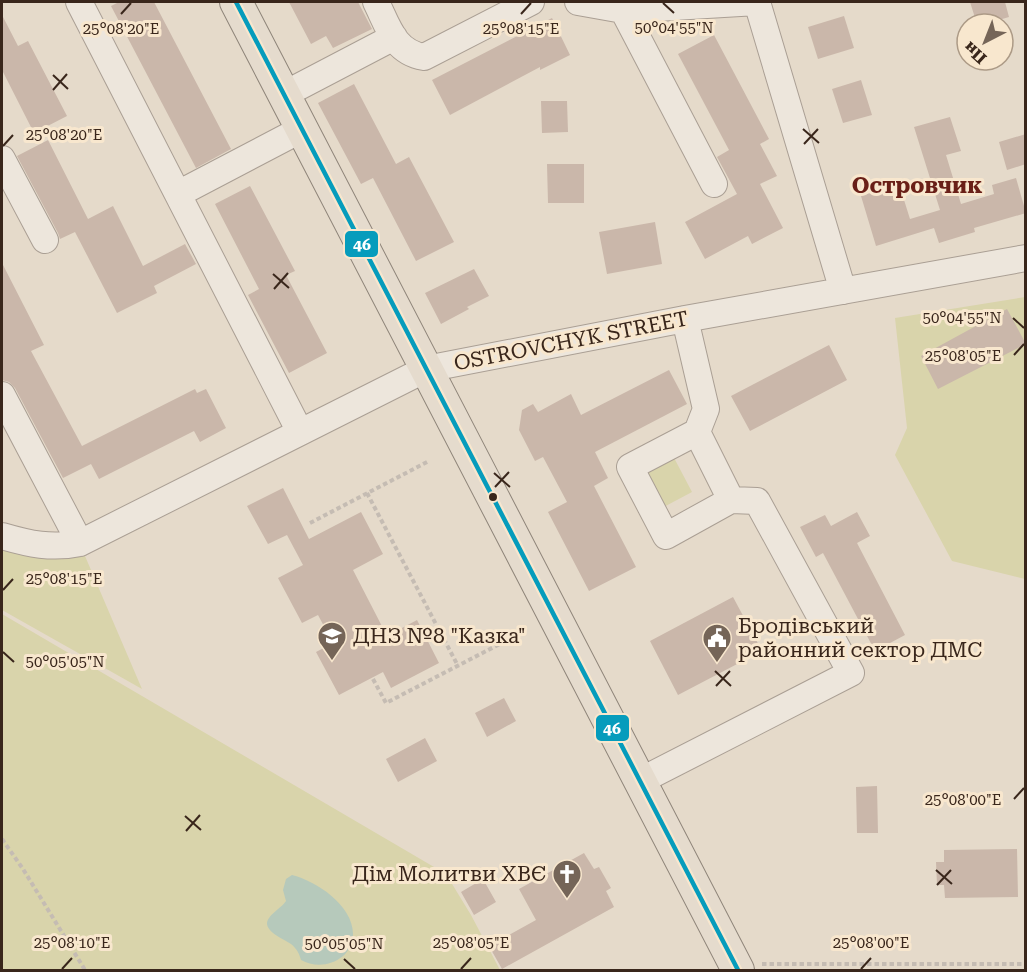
<svg xmlns="http://www.w3.org/2000/svg" width="1027" height="972" font-family="'Roboto Serif',serif">
  <style>
    .green { fill: #d9d4ab }
    .water { fill: #b6c9bb }
    .building { fill: #cab7aa }
    .lines { fill: none; stroke-linecap: round; stroke-linejoin: round }
    .minor-casing { stroke: #aa9f94; stroke-width: 28 }
    .major-casing { stroke: #8f857a; stroke-width: 34 }
    .path { stroke: #c5bcb3; stroke-width: 4; stroke-dasharray: 4.5 3; stroke-linecap: butt }
    .minor { stroke: #ede6dc; stroke-width: 26 }
    .major { stroke: #e5dbcd; stroke-width: 32 }
    .bus-1-casing { stroke: #f8e7ce; stroke-width: 9 }
    .bus-1 { stroke: #069cbc; stroke-width: 4.5 }
    .ticks { fill: none; stroke: #39261b; stroke-width: 2 }
    .bus-dot { fill: #39261b; stroke: #f8e7ce; stroke-width: 2 }
    .labels { text-anchor: middle; dominant-baseline: central; stroke-width: 6; stroke-linejoin: round; paint-order: stroke }
    .street-label { font-size: 21px; fill: #39261b; stroke: #f8e7ce }
    .poi-label { font-size: 21px; fill: #39261b; stroke: #f8e7ce; text-anchor: start }
    .neighbourhood-label { font-size: 22px; font-weight: bold; fill: #691f17; stroke: #f8e7ce }
    .ticks-label { font-size: 15px; text-anchor: middle; fill: #39261b; stroke: #f8e7ce; stroke-width: 6; stroke-linejoin: round; paint-order: stroke }
    .line-badge { stroke: #f8e7ce; stroke-width: 2 }
    .badge-label { font-size: 16px; text-anchor: middle; font-weight: bold; fill: #fff }
  </style>
  <rect width="100%" height="100%" fill="#e5daca"/>
  <path class="green" d="M 1025,297 L 1025,579 L 952,561 L 895,455 L 907,428 L 895,318 Z
    M 672,454 L 692,492 L 660,509 L 640,471 Z
    M 2,549 L 53,558 L 85,556 L 142,689 L 2,610 Z
    M 2,614 L 446,874 L 471,915 L 500,970 L 2,970 Z"/>
  <path class="water" d="M 292,875 C 316,881 353,905 353,934 C 353,960 322,972 301,960 C 299,953 297,949 291,944 C 284,939 260,930 269,918 C 274,911 281,908 286,901 L 283,890 L 286,879 Z"/>
  <path class="building" d="M 119,2 L 154,2 L 231,149 L 196,168 L 111,6 Z
    M 289,2 L 358,2 L 372,29 L 333,48 L 326,36 L 311,44 Z
    M 970,2 L 1005,2 L 1009,17 L 985,24 L 977,24 Z
    M 2,15 L 18,46 L 28,41 L 67,116 L 34,133 L 2,70 Z
    M 844,16 L 854,48 L 818,59 L 808,27 Z
    M 552,18 L 570,55 L 540,70 L 540,67 L 450,115 L 432,80 Z
    M 714,35 L 769,139 L 760,144 L 777,176 L 760,184 L 783,228 L 752,244 L 748,236 L 705,259 L 685,222 L 737,194 L 717,157 L 729,150 L 678,54 Z
    M 861,80 L 872,115 L 843,123 L 832,89 Z
    M 354,84 L 396,164 L 409,157 L 454,242 L 416,261 L 373,178 L 361,184 L 318,103 Z
    M 541,101 L 567,101 L 568,132 L 542,133 Z
    M 950,117 L 961,151 L 946,155 L 961,204 L 994,194 L 992,185 L 1016,178 L 1026,213 L 974,228 L 975,232 L 939,243 L 934,228 L 876,246 L 861,196 L 899,184 L 910,219 L 940,210 L 914,127 Z
    M 1026,134 L 1026,164 L 1007,170 L 999,142 Z
    M 48,140 L 88,219 L 113,206 L 143,266 L 185,244 L 196,264 L 154,286 L 157,293 L 117,313 L 75,232 L 60,239 L 58,233 L 17,156 Z
    M 547,164 L 584,164 L 584,203 L 548,203 Z
    M 250,186 L 295,271 L 286,275 L 327,353 L 289,373 L 248,295 L 259,289 L 215,204 Z
    M 655,222 L 662,264 L 607,274 L 599,232 Z
    M 2,263 L 44,345 L 31,351 L 82,446 L 195,389 L 197,393 L 206,389 L 226,428 L 200,442 L 194,431 L 99,479 L 91,464 L 63,478 L 15,388 L 9,382 L 2,380 Z
    M 474,269 L 489,296 L 467,307 L 469,309 L 441,324 L 425,293 Z
    M 1007,309 L 1026,344 L 938,389 L 921,356 Z
    M 829,345 L 847,380 L 750,431 L 731,396 Z
    M 669,370 L 687,404 L 595,452 L 608,478 L 594,486 L 636,567 L 589,591 L 548,512 L 567,502 L 543,457 L 535,461 L 519,430 L 522,410 L 533,404 L 538,412 L 571,394 L 581,415 Z
    M 283,488 L 309,539 L 361,512 L 383,554 L 353,570 L 387,636 L 417,620 L 439,663 L 391,688 L 383,672 L 339,695 L 316,652 L 333,643 L 318,615 L 302,623 L 278,578 L 303,565 L 287,535 L 268,544 L 247,506 Z
    M 857,512 L 870,536 L 857,543 L 905,635 L 875,651 L 823,553 L 816,557 L 800,527 L 825,515 L 831,526 Z
    M 733,597 L 762,651 L 678,695 L 650,641 Z
    M 504,698 L 516,721 L 487,737 L 475,713 Z
    M 425,738 L 437,761 L 398,782 L 386,759 Z
    M 877,786 L 878,833 L 857,833 L 856,787 Z
    M 1017,849 L 1018,897 L 945,898 L 944,885 L 937,885 L 936,862 L 944,862 L 944,850 Z
    M 584,853 L 594,869 L 599,867 L 611,888 L 606,891 L 614,907 L 502,969 L 489,946 L 536,920 L 519,889 Z
    M 483,879 L 496,902 L 474,915 L 461,892 Z"/>
  <g class="lines">
    <g class="minor-casing">
      <path id="minor" d="M 79,2 L 300,432
        M 376,2 C 388,26 394,52 424,57 L 531,2
        M 578,2 L 623,10 L 757,2
        M 757,2 L 843,291
        M 623,10 L 714,184
        M 285,94 L 394,37
        M 2,159 L 45,240
        M 178,194 L 302,129
        M 2,395 L 80,543
        M 697,432 L 731,500
        M 2,536 C 29,544 52,549 80,543 L 426,369 L 685,319 L 1026,258
        M 640,781 L 851,673 L 757,501 L 731,500 L 666,536 L 630,467 L 697,432 L 706,409 L 685,319"/>
    </g>
    <g class="major-casing">
      <path id="major" d="M 236,2 L 738,970"/>
    </g>
    <path class="path" d="M 367,493 L 458,666
      M 310,523 L 429,461
      M 373,679 L 386,703 L 519,634
      M 2,839 L 23,869 L 85,970
      M 762,964 L 1026,964"/>
    <use href="#minor" class="minor"/>
    <use href="#major" class="major"/>
    <g class="bus-1-casing">
      <path id="bus-1" d="M 236,2 L 738,970"/>
    </g>
    <use href="#bus-1" class="bus-1"/>
  </g>
  <path class="ticks" d="M 663,3 L 674,13M 121,14 L 131,3M 521,14 L 531,3M 53,75 L 68,89M 53,90 L 67,74M 803,129 L 819,143M 804,144 L 818,129M 3,146 L 13,135M 273,274 L 289,288M 274,289 L 288,273M 1013,318 L 1024,328M 1014,355 L 1024,344M 494,473 L 510,487M 495,487 L 509,472M 3,590 L 13,579M 3,652 L 14,662M 715,671 L 731,686M 716,686 L 730,671M 1014,799 L 1024,788M 185,816 L 201,830M 186,831 L 200,815M 936,870 L 952,884M 937,885 L 951,870M 344,959 L 355,969M 62,969 L 72,958M 461,969 L 471,958M 861,969 L 871,958"/>
  <defs>
    <g id="school-pin" transform="scale(1.5)"><path d="M0 17L-7.5 6A9.5 9.5 0 1 1 7.5 6Z" fill="#756558" stroke="#f8e7ce"/><path d="M0-5L7-2L0 1L-7-2ZM-4 1L0 2.5L4 1V4Q0 6-4 4Z" fill="#fff"/></g>
    <g id="civic-pin" transform="scale(1.5)"><path d="M0 17L-7.5 6A9.5 9.5 0 1 1 7.5 6Z" fill="#756558" stroke="#f8e7ce"/><path d="M-.6-6.5H3V-4.5H.6V-3L4-1V1h2V6H-6V1h2V-1L-.6-3ZM-1.2 2.5V6h2.4V2.5Z" fill="#fff"/></g>
    <g id="church-pin" transform="scale(1.5)"><path d="M0 17L-7.5 6A9.5 9.5 0 1 1 7.5 6Z" fill="#756558" stroke="#f8e7ce"/><path d="M-1.2-6h2.4v3.5h3.3v2.4h-3.3V6h-2.4V-.1h-3.3v-2.4h3.3Z" fill="#fff"/></g>
  </defs>
  <g fill-rule="evenodd">
    <use href="#school-pin" x="332" y="636"/>
    <use href="#civic-pin" x="717" y="638"/>
    <use href="#church-pin" x="567" y="874"/>
  </g>
  <circle class="bus-dot" cx="493" cy="497" r="5"/>
  <g class="labels">
    <g class="street-label">
      <text transform="translate(571 341) rotate(-11)">OSTROVCHYK STREET</text>
    </g>
    <g class="poi-label">
      <text x="738" y="626">Бродівський<tspan x="738" dy="24">районний сектор ДМС</tspan></text>
      <text x="353" y="636">ДНЗ №8 "Казка"</text>
      <text x="546" y="874" text-anchor="end">Дім Молитви ХВЄ</text>
    </g>
    <g class="neighbourhood-label">
      <text x="917" y="185">Островчик</text>
    </g>
  </g>
  <g class="ticks-label">
    <text x="674" y="33">50°04'55"N</text>
    <text x="121" y="34">25°08'20"E</text>
    <text x="521" y="34">25°08'15"E</text>
    <text x="64" y="140">25°08'20"E</text>
    <text x="962" y="323">50°04'55"N</text>
    <text x="963" y="361">25°08'05"E</text>
    <text x="64" y="584">25°08'15"E</text>
    <text x="65" y="667">50°05'05"N</text>
    <text x="963" y="805">25°08'00"E</text>
    <text x="72" y="948">25°08'10"E</text>
    <text x="471" y="948">25°08'05"E</text>
    <text x="871" y="948">25°08'00"E</text>
    <text x="344" y="949">50°05'05"N</text>
  </g>
  <g class="line-badge">
    <rect x="344" y="230" width="35" height="28" rx="6" fill="#069cbc"/>
    <rect x="595" y="714" width="35" height="28" rx="6" fill="#069cbc"/>
  </g>
  <g class="badge-label">
    <text x="362" y="250">46</text>
    <text x="612" y="734">46</text>
  </g>
  <rect width="1027" height="972" fill="none" stroke="#39261b" stroke-width="6"/>
  <g transform="translate(985 42) rotate(222)"><circle r="28" fill="#f8e7ce" stroke="#ac9a86" stroke-width="1.5"/>
  <path d="M0-4.5L10 22L0 15L-10 22Z" fill="#756558"/>
  <text y="-9" font-size="16" font-weight="bold" text-anchor="middle" fill="#39261b">Пн</text>
  </g>
</svg>
